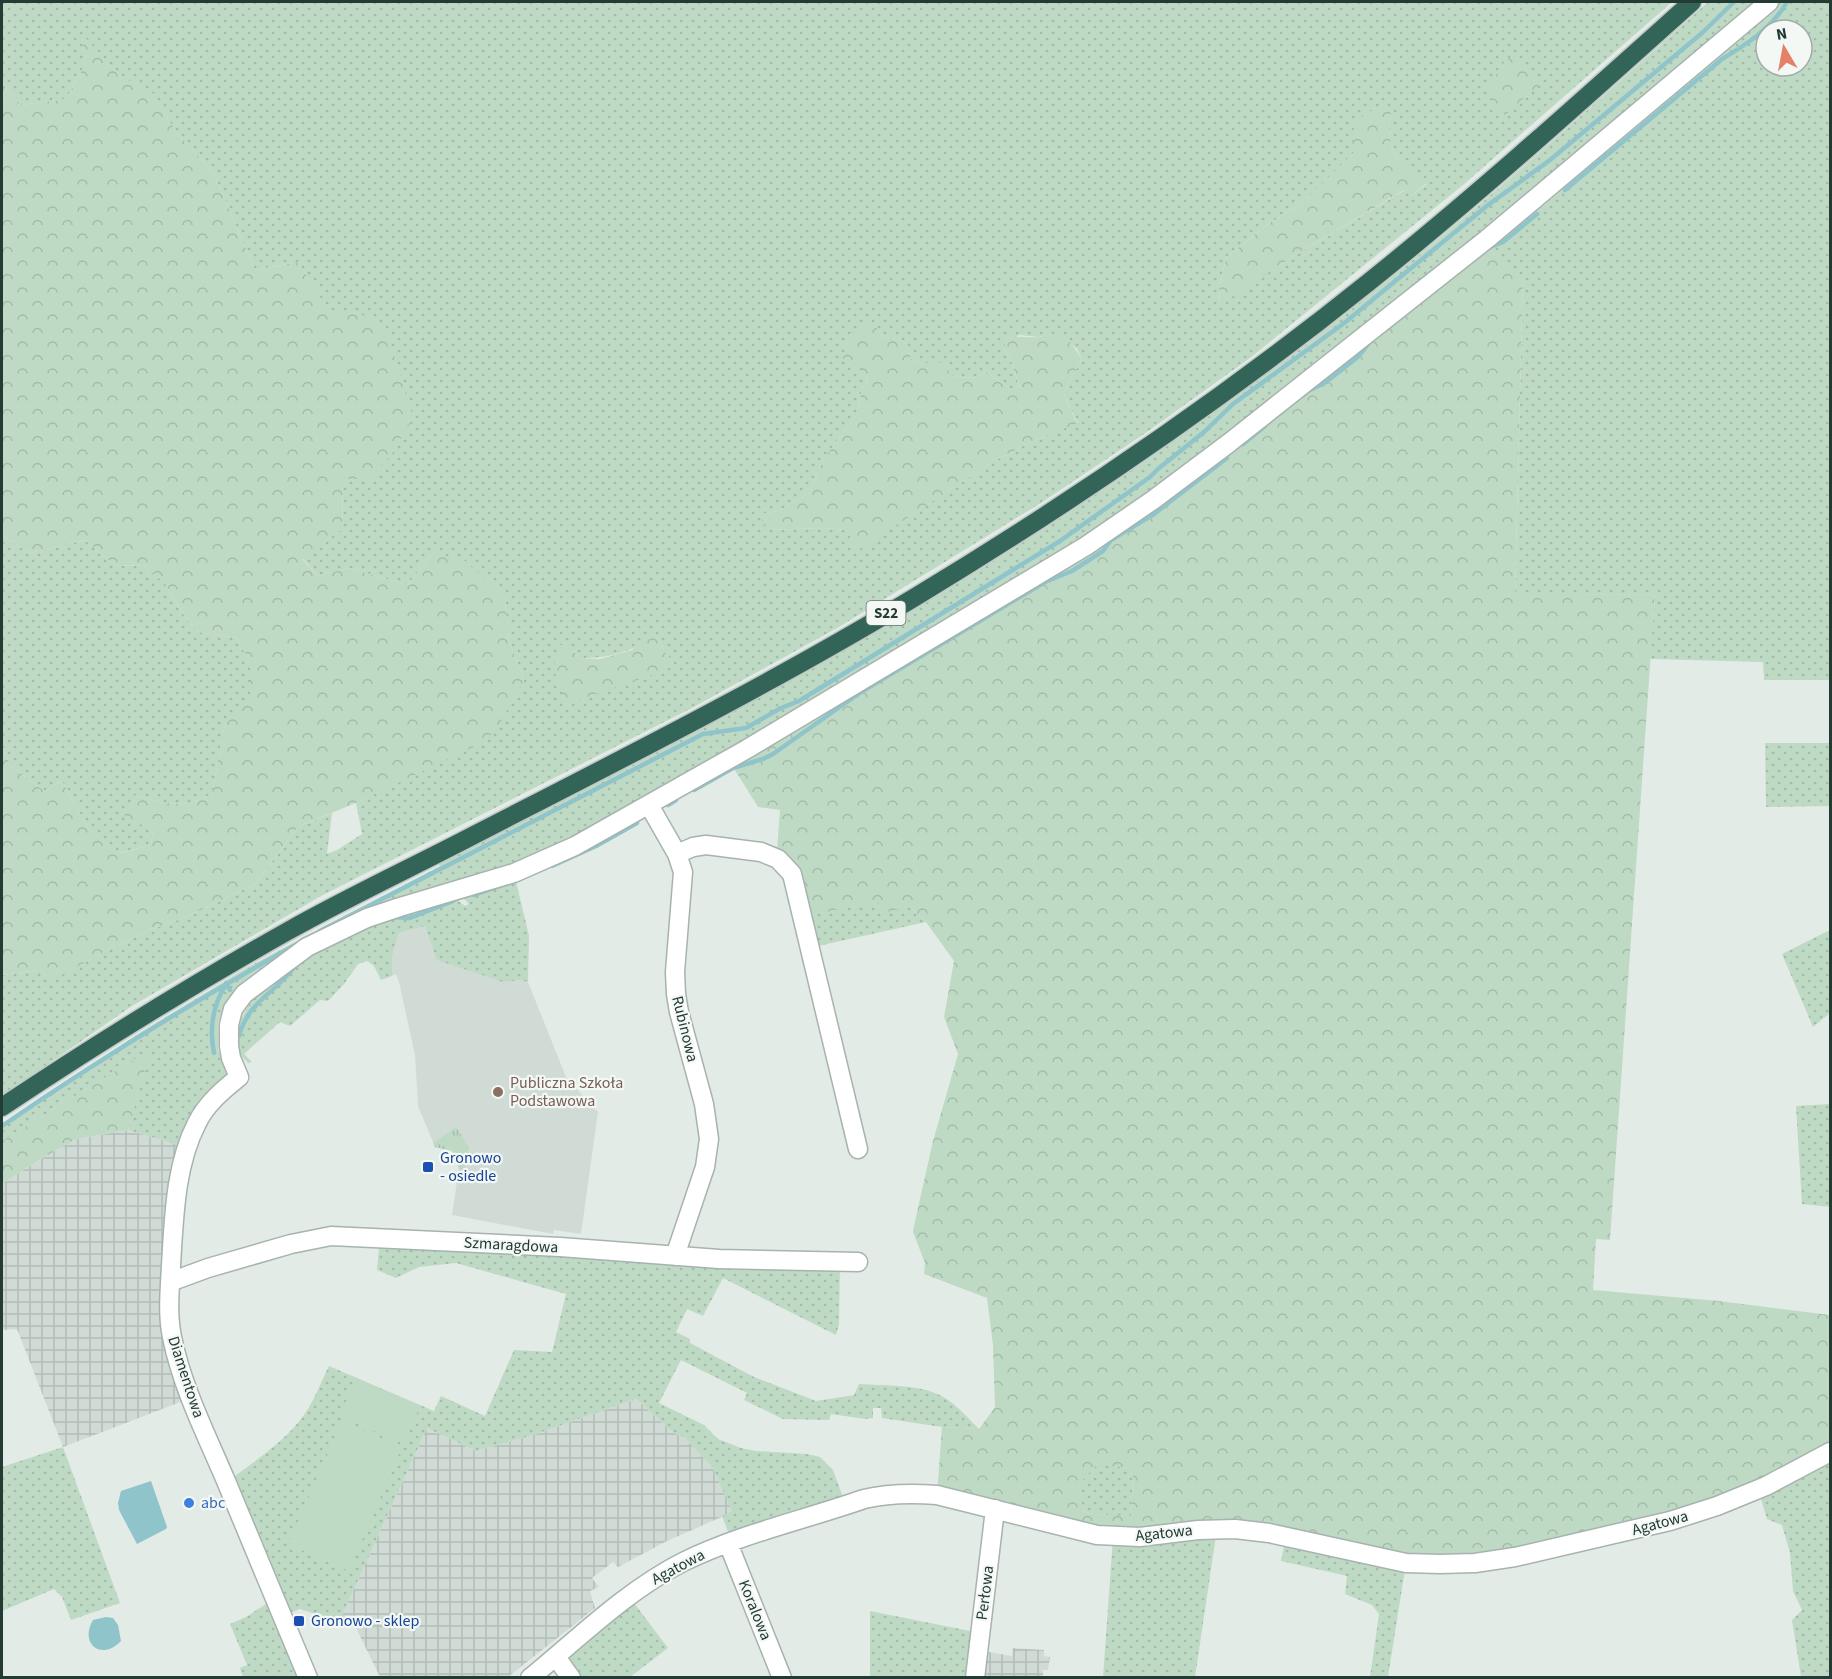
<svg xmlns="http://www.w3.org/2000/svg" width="1832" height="1679" font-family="'Source Sans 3',sans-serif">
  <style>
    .built { fill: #d1dbd6 }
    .industrial { fill: url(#industrial-grid) }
    .grass { fill: url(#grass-dots); fill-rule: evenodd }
    .forest { fill: url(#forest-crowns); fill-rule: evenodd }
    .park { fill: url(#park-tufts) }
    .pitch { fill: #bedac4 }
    .water { fill: #90c4cb }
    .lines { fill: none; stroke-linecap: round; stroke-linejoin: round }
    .stream { stroke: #90c4cb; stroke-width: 4.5 }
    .minor-casing { stroke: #a6b3ae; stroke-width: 21 }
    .highway-casing { stroke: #c2c8c6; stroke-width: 21 }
    .minor { stroke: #fff; stroke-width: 18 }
    .highway { stroke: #336458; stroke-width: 18 }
    .education-dot { fill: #8d6e63; stroke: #f3f8f5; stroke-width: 2 }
    .transit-dot { fill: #1a4fb4; stroke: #f3f8f5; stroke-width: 2 }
    .shop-dot { fill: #3f7fe0; stroke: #f3f8f5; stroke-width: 2 }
    .labels { text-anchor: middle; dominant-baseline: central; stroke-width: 4.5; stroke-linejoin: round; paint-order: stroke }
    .shield { fill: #f3f8f5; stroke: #62746e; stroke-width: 1.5 }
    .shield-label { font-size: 15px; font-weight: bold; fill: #243b34 }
    .street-label { font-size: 16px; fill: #243b34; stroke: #f3f8f5 }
    .education-label { font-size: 16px; fill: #785e54; stroke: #f3f8f5; text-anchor: start }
    .transit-label { font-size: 16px; fill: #164399; stroke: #f3f8f5; text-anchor: start }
    .shop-label { font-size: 16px; fill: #366cbe; stroke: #f3f8f5; text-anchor: start }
  </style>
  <defs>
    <pattern id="industrial-grid" width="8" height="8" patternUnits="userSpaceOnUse" patternTransform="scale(1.5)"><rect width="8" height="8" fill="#d1dbd6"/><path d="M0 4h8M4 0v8" fill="none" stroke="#b3bdb8"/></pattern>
    <pattern id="grass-dots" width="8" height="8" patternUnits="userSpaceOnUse" patternTransform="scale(1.5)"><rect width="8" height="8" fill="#bedac4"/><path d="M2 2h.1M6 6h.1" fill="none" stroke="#a3bca9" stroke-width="1.8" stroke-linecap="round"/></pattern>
    <pattern id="forest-crowns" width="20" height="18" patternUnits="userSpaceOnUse" patternTransform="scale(1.5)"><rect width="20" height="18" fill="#bedac4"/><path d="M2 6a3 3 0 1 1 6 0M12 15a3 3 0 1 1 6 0" fill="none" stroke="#a3bca9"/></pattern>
    <pattern id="park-tufts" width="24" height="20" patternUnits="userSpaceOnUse" patternTransform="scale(1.5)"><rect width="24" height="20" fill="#bedac4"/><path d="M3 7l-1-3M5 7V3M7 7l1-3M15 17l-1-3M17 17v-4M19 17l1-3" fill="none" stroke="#a3bca9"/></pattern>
  </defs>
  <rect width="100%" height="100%" fill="#e3ebe7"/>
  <path class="built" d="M 425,926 L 503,981 L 520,980 L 528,982 L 566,1077 L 598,1112 L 581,1234 L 554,1230 L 553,1234 L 452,1215 L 459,1168 L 452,1151 L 435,1147 L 418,1106 L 415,1055 L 399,982 L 396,974 L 392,976 L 392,957 L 399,933 Z"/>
  <path class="industrial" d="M 128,1130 L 186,1147 L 169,1299 L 191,1398 L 63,1447 L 17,1329 L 2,1330 L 2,1184 L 34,1163 L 76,1139 Z
    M 636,1399 L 674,1433 L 685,1438 L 713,1468 L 733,1512 L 667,1541 L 618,1567 L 613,1562 L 592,1578 L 599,1587 L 590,1591 L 595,1608 L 508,1677 L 380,1677 L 356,1628 L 339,1622 L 427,1428 L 476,1451 L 533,1435 Z
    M 1013,1648 L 1044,1650 L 1044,1656 L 1050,1657 L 1048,1670 L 1043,1670 L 1043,1677 L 975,1678 L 978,1650 L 1012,1656 Z"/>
  <path class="grass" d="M 2,2 L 1672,2 L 1463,185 L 1250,358 L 1147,432 L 1041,503 L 839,627 L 690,709 L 321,896 L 132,1006 L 2,1096 L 2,975 L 38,970 L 51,980 L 102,953 L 150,930 L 186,917 L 255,884 L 299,826 L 332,813 L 327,854 L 337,850 L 362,834 L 356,803 L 434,765 L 524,680 L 509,641 L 505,598 L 434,553 L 407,585 L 349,568 L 318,576 L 302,558 L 342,529 L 343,478 L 358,313 L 331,315 L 298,262 L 255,270 L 213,172 L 176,132 L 153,94 L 120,76 L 83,36 L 83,69 L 66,99 L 21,105 L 2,83 ZM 1391,113 C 1387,137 1389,151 1407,170 C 1412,176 1421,179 1427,184 L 1412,195 L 1405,190 L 1289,259 L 1220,304 L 1219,290 L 1226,258 L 1268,224 L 1301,204 L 1342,165 ZM 876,327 L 884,339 L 898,338 L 907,344 L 911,359 L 923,364 L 948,368 L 952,376 C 964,378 976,380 985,371 L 1009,388 L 1020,389 L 1012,363 L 1004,348 L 1019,335 L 1038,337 L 1054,334 L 1065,339 L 1077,349 L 1082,360 C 1064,390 1058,390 1078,422 L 1031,442 L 994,461 L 857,550 L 847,530 L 823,528 L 769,530 L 763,514 L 781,510 L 809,493 L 824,458 L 856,416 L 862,389 L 868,379 L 847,345 L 851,333 ZM 657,637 L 665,652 L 674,664 L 578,700 L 568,706 L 574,650 L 578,658 C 610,659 630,651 657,637 Z
    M 1708,2 L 1830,2 L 1830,680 L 1764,680 L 1763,662 L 1650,659 L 1655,594 L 1515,596 L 1523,276 L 1513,275 L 1118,525 L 514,873 L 529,936 L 528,982 L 520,980 L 503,982 L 437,960 L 425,926 L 399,933 L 392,957 L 392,976 L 381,980 L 374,966 L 367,961 L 358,964 L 344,984 L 328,1001 L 320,1000 L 290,1026 L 280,1022 L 244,1054 L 252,1062 L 248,1063 L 239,1053 L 235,1039 L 238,1023 L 252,1000 L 295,968 L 301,959 L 335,937 L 453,897 L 465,906 L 469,904 L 463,898 L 461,889 L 304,944 L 258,971 L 236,989 L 225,1003 L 218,1023 L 218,1048 L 221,1059 L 231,1058 L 235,1067 L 186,1147 L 128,1130 L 150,1050 L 2,1141 L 2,1124 L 141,1032 L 248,967 L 440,866 L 439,864 C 572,796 706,729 836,655 C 991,567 1141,469 1283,362 C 1432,251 1570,127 1708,2 ZM 1766,30 L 1802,30 L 1802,66 L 1766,66 Z
    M 2,533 L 6,538 L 30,553 L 85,540 L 114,565 L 144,566 L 164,582 L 185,617 L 199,632 L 237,638 L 250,662 L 250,703 L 225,724 L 212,794 L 189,804 L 164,803 L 135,795 L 153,830 L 151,845 L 119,853 L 88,828 L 62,781 L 44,791 L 10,765 L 2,745 Z
    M 1765,743 L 1830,743 L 1830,806 L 1766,807 Z
    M 878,901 L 910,907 L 926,922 L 818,946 L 810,915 Z
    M 1830,930 L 1830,1013 L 1813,1027 L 1782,954 Z
    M 1830,1104 L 1830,1207 L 1802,1204 L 1796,1106 Z
    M 380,1238 L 840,1262 L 839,1324 L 836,1335 L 723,1278 L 703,1316 L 687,1309 L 676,1332 L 690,1339 L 690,1343 L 754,1377 L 816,1401 L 854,1395 L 859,1384 C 883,1386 912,1384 935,1393 C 952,1399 967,1417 979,1429 L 942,1427 L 882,1418 L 881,1408 L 873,1408 L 873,1418 L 865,1419 L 831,1414 L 829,1420 L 783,1419 L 744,1400 L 747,1393 L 681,1360 L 659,1403 L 704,1425 L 718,1439 L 741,1448 L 756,1451 L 807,1454 L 820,1457 L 833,1470 L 846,1505 L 732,1542 L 722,1516 L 732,1511 L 713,1468 L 685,1438 L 674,1433 L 636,1399 L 533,1435 L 476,1451 L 427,1428 L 339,1622 L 300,1609 L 282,1616 L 308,1677 L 243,1677 L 240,1668 L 247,1665 L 230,1624 L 246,1617 L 275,1598 L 226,1483 C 251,1463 281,1445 301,1419 C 313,1404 320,1384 329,1366 L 434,1411 L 441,1396 L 485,1416 L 514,1350 L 552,1352 L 566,1294 L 456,1263 L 419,1267 L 396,1278 L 377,1270 Z
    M 63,1447 L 120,1603 L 71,1620 L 62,1597 L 54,1589 L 2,1611 L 2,1467 Z
    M 1830,1452 L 1830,1677 L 1801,1677 L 1792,1620 L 1802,1610 L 1793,1591 L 1790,1553 L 1782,1525 L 1767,1519 L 1758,1489 Z
    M 1097,1464 L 1129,1468 L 1133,1476 L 1131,1517 L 1094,1514 L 1082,1511 L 1082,1480 Z
    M 1217,1529 L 1195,1677 L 1103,1678 L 1113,1537 Z
    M 1286,1536 L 1406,1563 L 1388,1677 L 1370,1677 L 1379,1614 L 1372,1605 L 1345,1594 L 1347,1576 L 1281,1561 Z
    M 634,1603 L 668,1648 L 630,1677 L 571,1677 L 556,1657 Z
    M 870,1611 L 980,1633 L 975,1677 L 870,1678 Z"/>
  <path class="forest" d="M 83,35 L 120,76 L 153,93 L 176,132 L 213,172 L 255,270 L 298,262 L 331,314 L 358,313 L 385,326 L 413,418 L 392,454 L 369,479 L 343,479 L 342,529 L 302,559 L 318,576 L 349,568 L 407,585 L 434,553 L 464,560 L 505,598 L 509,641 L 524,680 L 500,723 L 486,741 L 356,803 L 299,826 L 255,884 L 186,917 L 150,930 L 102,953 L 51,981 L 38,970 L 2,975 L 2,745 L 10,765 L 44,791 L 62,781 L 88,828 L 120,853 L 151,845 L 153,830 L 124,817 L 135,795 L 164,803 L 189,804 L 212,794 L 225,723 L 250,702 L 250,662 L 237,638 L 199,632 L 185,617 L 164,582 L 144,566 L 114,565 L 85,540 L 30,553 L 6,538 L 2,533 L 2,83 L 21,105 L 66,99 L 83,69 Z
    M 1516,55 L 1541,83 L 1505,115 L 1490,99 L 1486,87 L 1489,78 L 1499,73 L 1504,61 Z
    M 1386,106 L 1391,113 C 1385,150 1396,164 1427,183 L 1412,195 L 1404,190 L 1289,259 L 1220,305 L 1219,290 L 1226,258 L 1268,224 L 1301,204 L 1354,152 C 1349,122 1358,113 1386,106 Z
    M 1487,239 L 1513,275 L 1523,275 L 1515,595 L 1655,594 L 1610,1240 L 1596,1239 L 1593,1290 L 1719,1301 L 1830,1315 L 1830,1452 L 1717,1506 L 1440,1564 L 1269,1533 L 1140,1537 L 937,1495 L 942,1427 L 979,1429 L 995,1407 L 993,1345 L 987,1298 L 924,1274 L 925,1263 L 913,1232 L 914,1226 L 933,1141 L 958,1054 L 944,1017 L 954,961 L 926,922 L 910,907 L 881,913 L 878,902 L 810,915 L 777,851 L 780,810 L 758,807 L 728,759 L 1048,570 ZM 1097,1465 L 1129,1468 L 1133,1476 L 1131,1516 L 1094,1514 L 1082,1511 L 1082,1480 Z
    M 867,320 L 876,327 L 884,339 L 898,338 L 907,344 L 911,359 L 923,364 L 935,360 L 948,368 L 952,376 C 964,378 976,380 985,371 L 1009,388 L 1020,388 L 1012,363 L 1004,348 L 1006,338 C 1019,335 1027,338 1040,337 C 1044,336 1050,333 1054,334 C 1067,335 1077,350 1082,360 C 1064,390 1058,390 1078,423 L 1031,442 L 994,461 L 857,551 L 847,530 L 823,528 L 769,530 L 762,521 L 763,514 L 781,510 L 809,493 L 824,458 L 856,416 L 862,389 L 868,379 L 859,366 L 842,358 L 851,333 Z
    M 646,635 L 657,637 L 665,652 L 674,664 L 664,671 L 578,700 L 568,706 C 559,686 547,666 560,645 L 570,644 L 578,658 L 600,659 L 632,650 Z
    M 151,1049 L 128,1130 L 76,1139 L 34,1163 L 2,1184 L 2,1141 Z"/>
  <path class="park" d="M 456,1127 L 469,1147 L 465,1170 L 459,1169 L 452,1151 L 435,1147 L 433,1143 Z"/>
  <path class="pitch" d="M 356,1378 L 420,1406 L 404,1444 L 339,1416 Z
    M 342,1421 L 402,1447 L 349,1571 L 288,1544 Z"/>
  <path class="water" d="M 151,1481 L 167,1527 L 166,1529 L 137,1544 L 119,1510 L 118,1503 L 121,1491 Z
    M 106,1617 L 113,1618 L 118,1625 L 121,1641 C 101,1662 79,1643 93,1620 Z"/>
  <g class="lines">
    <path class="stream" d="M 1565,190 L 1722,59 C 1746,45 1773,27 1787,2
      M 1485,249 L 1503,242 L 1537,214
      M 1306,392 L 1326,382 L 1359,356 L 1369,343
      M 1243,444 L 1265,426
      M 694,790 L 733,768 L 763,759 L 773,754 L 861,692 L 1045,582 L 1072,571 L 1103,551 L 1111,540 L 1154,514 L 1227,458
      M 668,805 L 676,800
      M 552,866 L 596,846 L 637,823
      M 474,895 L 499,886
      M 391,917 L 410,918 L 453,901
      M 320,931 L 703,734 L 746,728 L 781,708 L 799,701 L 1060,541 L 1150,477 L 1158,469 L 1204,432 L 1233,404 L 1343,324 L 1488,205 L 1550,160 L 1702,33 L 1734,2
      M 239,1036 C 249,1000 275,994 295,966
      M 214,1053 C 209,1029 213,1005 226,984 L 230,990
      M 2,1126 C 97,1061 196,1000 297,944"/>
    <g class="minor-casing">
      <path id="minor" d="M 649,805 L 677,854 L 683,872 L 675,972 L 676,994 L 679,1012 L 704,1104 L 709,1139 L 705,1167 L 675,1256
        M 677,854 L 693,847 L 706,845 L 761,852 L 778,859 L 792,874 L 858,1149
        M 170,1282 L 208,1268 L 291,1244 L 331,1236 L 560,1247 L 719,1259 L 858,1262
        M 728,1543 L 782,1678
        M 556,1657 L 571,1678
        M 308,1678 C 281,1612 253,1547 226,1481 C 206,1434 182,1387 172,1337 C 167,1313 170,1289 171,1265 C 174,1218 175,1165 197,1123 C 206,1104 223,1090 239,1077 L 231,1058 L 229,1046 L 229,1025 L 233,1009 L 244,994 L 307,947 L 367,918 L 400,907 L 514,873 L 575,846 L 747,749 L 1086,546 L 1153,500 L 1229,443 L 1487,239 L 1769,2
        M 530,1678 C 579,1638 626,1591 683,1562 C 740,1534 804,1520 864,1499 C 889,1493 912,1493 937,1495 L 1097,1535 L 1140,1537 L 1198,1530 L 1235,1529 L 1269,1533 L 1406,1563 L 1440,1564 L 1475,1563 L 1515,1557 L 1670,1521 L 1717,1506 L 1766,1486 L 1830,1452
        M 975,1678 L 995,1509"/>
    </g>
    <g class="highway-casing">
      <path id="highway" d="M 2,1107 C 95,1045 190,986 288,931 C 350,896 415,866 478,833 C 626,757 775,682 917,596 C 1074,501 1226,397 1369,282 C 1480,193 1586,97 1692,2"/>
    </g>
    <use href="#minor" class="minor"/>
    <use href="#highway" class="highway"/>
  </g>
  <circle class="education-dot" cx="498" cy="1092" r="6"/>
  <g class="transit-dot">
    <rect x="422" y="1161" width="12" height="12" rx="3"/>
    <rect x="293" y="1615" width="12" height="12" rx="3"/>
  </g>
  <circle class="shop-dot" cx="189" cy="1503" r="6"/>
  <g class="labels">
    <rect class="shield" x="866.5" y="601" width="39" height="24" rx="4.5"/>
    <g class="shield-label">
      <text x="886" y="613">S22</text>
    </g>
    <g class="street-label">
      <text transform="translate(685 1029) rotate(76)">Rubinowa</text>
      <text transform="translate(511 1245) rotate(3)">Szmaragdowa</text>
      <text transform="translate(186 1377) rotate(72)">Diamentowa</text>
      <text transform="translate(1660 1523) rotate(-15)">Agatowa</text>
      <text transform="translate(1164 1533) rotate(-6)">Agatowa</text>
      <text transform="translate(678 1567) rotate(-28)">Agatowa</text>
      <text transform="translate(985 1593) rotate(-83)">Perłowa</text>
      <text transform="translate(755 1610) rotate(68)">Koralowa</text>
    </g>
    <g class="education-label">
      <text x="510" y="1083">Publiczna Szkoła<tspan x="510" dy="18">Podstawowa</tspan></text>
    </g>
    <g class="transit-label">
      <text x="440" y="1158">Gronowo<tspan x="440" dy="18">- osiedle</tspan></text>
      <text x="311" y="1621">Gronowo - sklep</text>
    </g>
    <g class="shop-label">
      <text x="201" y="1503">abc</text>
    </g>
  </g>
  <rect width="1832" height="1679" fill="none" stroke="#243b34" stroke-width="6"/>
  <g transform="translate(1784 48) rotate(350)"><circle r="28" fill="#f3f8f5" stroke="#a0aca8" stroke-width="1.5"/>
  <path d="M0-4.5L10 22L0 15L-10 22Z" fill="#e48168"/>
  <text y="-9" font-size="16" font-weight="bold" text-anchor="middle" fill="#243b34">N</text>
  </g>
</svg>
